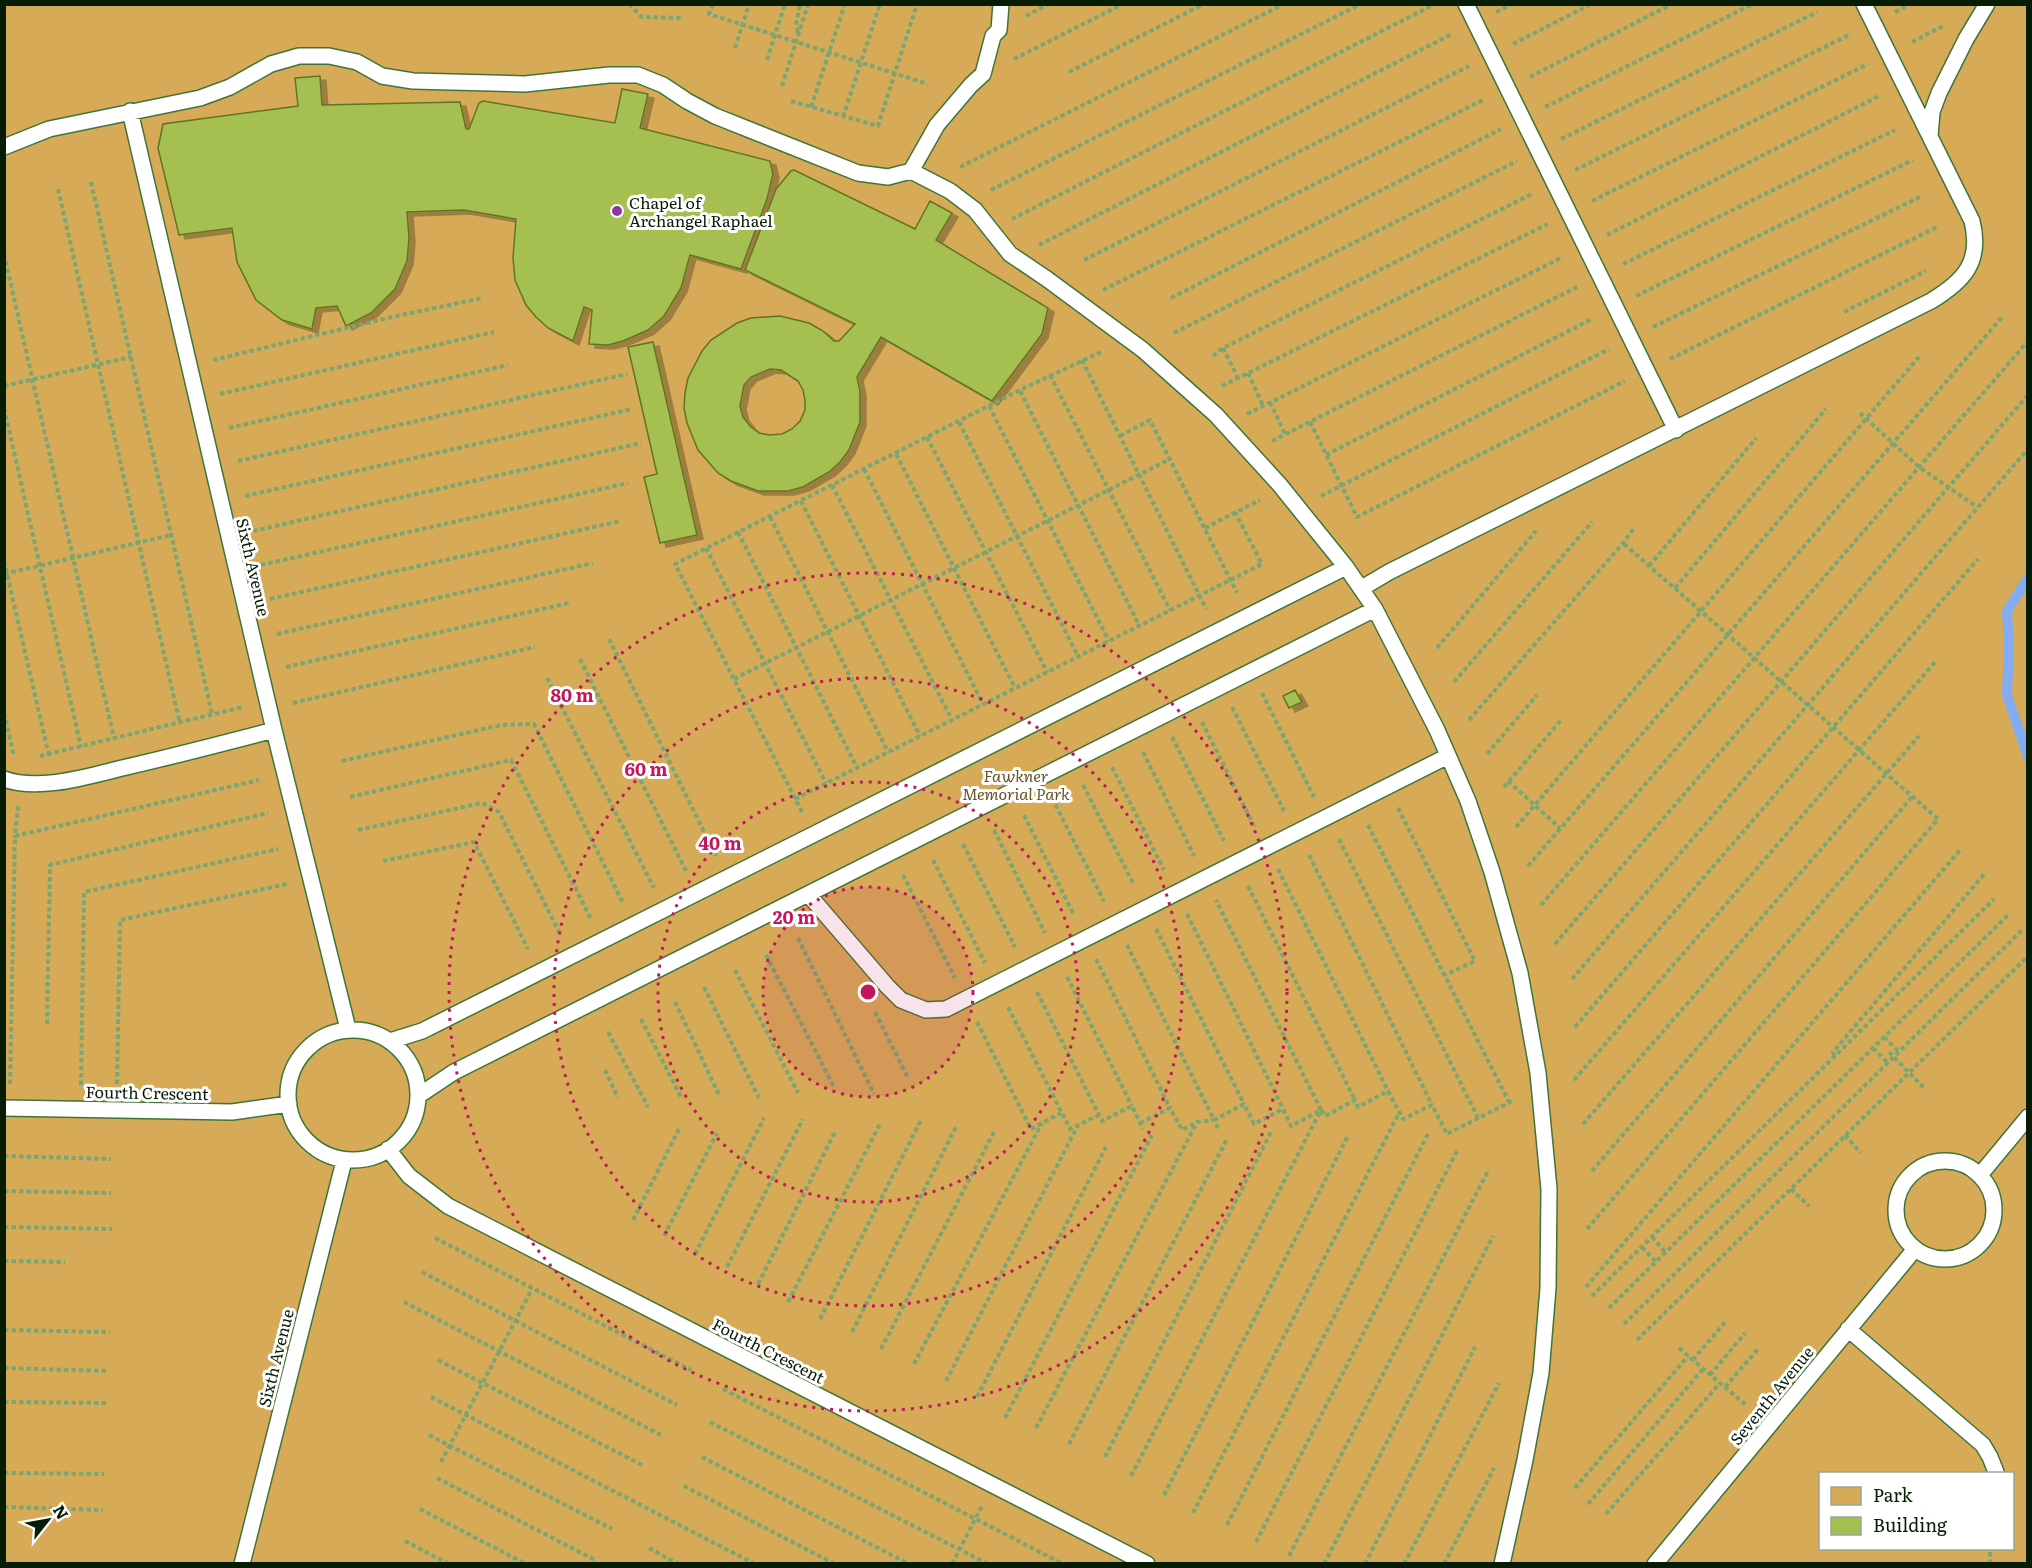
<svg xmlns="http://www.w3.org/2000/svg" width="2032" height="1568" font-family="Literata,serif">
  <style>
    .green { fill: #d6aa57; fill-rule: evenodd }
    .lines { fill: none; stroke-linecap: round; stroke-linejoin: round }
    .stream { stroke: #84acf3; stroke-width: 10 }
    .building { fill: #a5c051; stroke: #617423; stroke-width: 1.5; fill-rule: evenodd; filter: url(#shadow) }
    .lane-casing { stroke: #407539; stroke-width: 18 }
    .path { stroke: #79a673; stroke-width: 4; stroke-dasharray: 4.5 3; stroke-linecap: butt }
    .lane { stroke: #fff; stroke-width: 15 }
    .ring { fill: none; stroke: #c2185b; stroke-width: 3; stroke-dasharray: 3 6 }
    .poi-dot { fill: #8f349f; stroke: #fff; stroke-width: 2 }
    .labels { text-anchor: middle; dominant-baseline: central; stroke-width: 6; stroke-linejoin: round; paint-order: stroke }
    .poi-label { font-size: 16px; fill: #061c04; stroke: #fff; text-anchor: start }
    .street-label { font-size: 16px; fill: #061c04; stroke: #fff }
    .park-label { font-size: 16px; font-style: italic; fill: #695226; stroke: #fff }
    .centre { fill: #c2185b; stroke: #fff; stroke-width: 3 }
    .ring-label { font-size: 18px; text-anchor: middle; font-weight: bold; fill: #c2185b; stroke: #fff; stroke-width: 6; stroke-linejoin: round; paint-order: stroke }
  </style>
  <defs>
    <filter id="shadow"><feDropShadow dx="6" dy="4" stdDeviation="0" flood-color="#0004"/></filter>
  </defs>
  <rect width="100%" height="100%" fill="#b7f1ae"/>
  <path class="green" d="M 5,5 L 2027,5 L 2027,1563 L 5,1564 ZM 1820,1474 L 2012,1474 L 2012,1548 L 1820,1548 Z"/>
  <g class="lines">
    <path class="stream" d="M 2028,578 L 2007,611 L 2009,646 L 2007,695 L 2028,757"/>
  </g>
  <path class="building" d="M 320,76 L 322,105 L 460,102 L 466,129 L 469,129 L 479,103 L 483,101 L 615,123 L 622,89 L 648,94 L 640,128 L 770,161 L 773,174 L 767,199 L 741,269 L 690,255 L 681,288 L 664,316 L 648,330 L 623,341 L 608,345 L 589,344 L 592,310 L 584,307 L 573,341 L 548,328 L 536,317 L 526,305 L 515,280 L 513,258 L 516,219 L 464,210 L 407,212 L 409,238 L 407,261 L 395,289 L 371,313 L 346,326 L 337,306 L 316,308 L 312,329 L 282,320 L 256,300 L 237,262 L 232,228 L 179,235 L 158,148 L 163,124 L 298,106 L 295,78 Z
    M 794,170 L 915,229 L 930,201 L 952,213 L 936,240 L 1048,308 L 1042,334 L 992,401 L 881,337 L 857,377 L 860,392 L 860,422 L 849,450 L 840,462 L 829,472 L 803,487 L 788,491 L 758,491 L 731,481 L 718,473 L 698,450 L 687,423 L 684,408 L 685,393 L 688,378 L 702,351 L 711,340 L 737,323 L 751,318 L 780,316 L 809,323 L 823,331 L 834,341 L 839,341 L 855,324 L 745,270 L 776,189 L 791,171 ZM 770,369 L 781,370 L 798,381 L 803,390 L 805,400 L 805,410 L 800,421 L 792,429 L 782,434 L 770,435 L 759,433 L 750,426 L 743,417 L 740,406 L 744,385 L 751,377 Z
    M 653,342 L 697,535 L 660,543 L 644,477 L 657,474 L 628,347 Z
    M 1295,690 L 1302,702 L 1289,708 L 1283,696 Z"/>
  <g class="lines">
    <g class="lane-casing">
      <path id="lane" d="M 1466,4 L 1676,430
        M 130,111 L 274,730 L 348,1029
        M 1930,136 L 1932,112 L 1939,93 L 1966,39 L 1987,4
        M 4,147 L 49,129 L 200,98 L 230,87 L 271,64 L 299,56 L 329,56 L 357,62 L 382,76 L 413,81 L 525,84 L 609,75 L 638,75 L 663,85 L 687,101 L 715,116 L 858,173 L 888,177 L 911,171 L 950,191 L 975,210 L 1010,254 L 1047,279 L 1143,350 L 1216,415 L 1279,484 L 1346,567 L 1375,609 L 1437,730 L 1468,801 L 1492,872 L 1520,973 L 1538,1073 L 1549,1189 L 1548,1288 L 1541,1373 L 1525,1460 L 1502,1564
        M 911,171 L 937,125 L 971,85 L 983,74 L 993,36 L 999,30 L 1001,4
        M 1362,588 L 1389,572 L 1931,301 C 1964,281 1982,262 1972,221 L 1864,4
        M 4,779 C 42,793 98,773 135,765 C 182,754 228,742 274,730
        M 808,894 L 887,986 L 901,1000 L 926,1010 L 946,1009 L 1448,756
        M288 1095a65 65 0 1 1 130 0a65 65 0 1 1-130 0Z
        M 390,1041 L 422,1031 L 1346,567
        M 418,1096 L 454,1072 L 1375,609
        M 4,1108 L 232,1112 L 289,1104
        M 388,1149 L 409,1176 L 448,1206 L 1147,1564
        M1896 1210a49 49 0 1 1 98 0a49 49 0 1 1-98 0Z
        M 1980,1175 L 2028,1117
        M 1848,1329 L 1983,1445 L 1990,1457 L 1996,1472
        M 242,1564 L 344,1161
        M 1655,1564 L 1915,1249"/>
    </g>
    <path class="path" d="M 629,4 L 642,17 L 683,18
      M 713,4 L 709,14 L 928,84
      M 1496,12 L 1512,4
      M 1895,12 L 1910,4
      M 1026,16 L 1049,4
      M 798,32 L 796,25 L 800,4
      M 1912,42 L 1943,26
      M 1513,44 L 1591,4
      M 735,48 L 749,4
      M 1014,59 L 1123,4
      M 767,60 L 785,4
      M 1069,72 L 1204,4
      M 1530,77 L 1672,4
      M 782,86 L 808,4
      M 791,101 L 878,126 L 917,4
      M 811,107 L 845,4
      M 1545,107 L 1753,4
      M 843,117 L 880,4
      M 1561,139 L 1817,12
      M 960,167 L 1284,4
      M 1575,170 L 1851,34
      M 91,182 L 212,714
      M 58,189 L 180,724
      M 991,190 L 1361,4
      M 1592,201 L 1868,64
      M 1012,219 L 1435,4
      M 1607,235 L 1881,95
      M 1039,245 L 1452,34
      M 4,254 L 114,738
      M 1084,260 L 1469,66
      M 1623,264 L 1895,130
      M 1103,290 L 1485,99
      M 1636,296 L 1913,160
      M 1171,298 L 1501,129
      M 1844,312 L 1926,271
      M 1653,327 L 1922,196
      M 1174,333 L 1517,161
      M 1223,348 L 1238,378
      M 1213,356 L 1223,348 L 1532,194
      M 1670,359 L 1939,226
      M 213,360 L 392,317 L 482,298
      M 1082,360 L 1206,609
      M 1248,373 L 1263,406
      M 1050,375 L 1170,610
      M 4,386 L 131,357
      M 1222,386 L 1548,224
      M 1020,391 L 1139,625
      M 220,394 L 494,332
      M 1270,402 L 1285,434
      M 989,406 L 1109,641
      M 4,408 L 81,747
      M 1860,413 L 1919,467 L 1977,507
      M 1247,414 L 1563,257
      M 959,422 L 1078,656
      M 1310,422 L 1357,517 L 1625,381
      M 229,428 L 508,365
      M 1120,436 L 1150,420 L 1237,593
      M 927,437 L 1047,672
      M 1272,441 L 1579,286
      M 896,454 L 1015,688
      M 1326,455 L 1592,319
      M 238,461 L 627,374
      M 864,469 L 983,704
      M 832,485 L 952,720
      M 245,496 L 632,409
      M 1321,496 L 1609,349
      M 801,501 L 920,736
      M 770,517 L 888,752
      M 1205,528 L 1260,500
      M 253,531 L 641,443
      M 738,532 L 857,768
      M 706,548 L 826,783
      M 4,561 L 49,756
      M 261,565 L 628,483
      M 1649,566 L 1756,438
      M 4,574 L 171,535
      M 1675,588 L 1826,409
      M 270,599 L 621,521
      M 277,634 L 593,563
      M 609,639 L 716,856
      M 1437,648 L 1536,531
      M 580,659 L 686,871
      M 286,667 L 569,603
      M 547,678 L 654,888
      M 734,679 L 1170,459
      M 1454,682 L 1592,522
      M 1262,693 L 1314,797
      M 293,703 L 535,647
      M 1232,707 L 1284,811
      M 4,713 L 14,756
      M 1469,720 L 1623,543 L 1635,527
      M 1202,722 L 1254,826
      M 1172,737 L 1224,841
      M 1143,752 L 1194,856
      M 1487,754 L 1537,695
      M 40,756 L 243,707
      M 342,761 L 501,725 L 534,724 L 623,903
      M 1112,767 L 1164,870
      M 1508,781 L 1560,828
      M 1083,785 L 1134,885
      M 1504,787 L 1562,719
      M 350,797 L 511,760 L 591,919
      M 1052,798 L 1104,901
      M 795,799 L 1262,564 L 1235,512
      M 18,806 L 15,836 L 259,780
      M 1398,808 L 1475,961 L 1445,975
      M 802,812 L 675,564 L 1020,390 L 1101,352
      M 1024,815 L 1074,915
      M 1368,825 L 1509,1102
      M 1516,827 L 1919,357
      M 358,830 L 482,803 L 499,812 L 560,934
      M 994,830 L 1045,933
      M 1339,839 L 1478,1118
      M 963,844 L 1015,947
      M 1309,855 L 1432,1105
      M 933,860 L 985,963
      M 383,861 L 474,842 L 528,949
      M 1528,866 L 2003,316
      M 1278,869 L 1388,1091
      M 903,875 L 955,978
      M 1248,886 L 1355,1100
      M 1541,905 L 2028,341
      M 1187,914 L 1283,1109
      M 1156,929 L 1244,1104
      M 798,938 L 874,1094
      M 1555,944 L 2028,395
      M 1127,945 L 1214,1120 L 1244,1104 L 1254,1124 L 1283,1109 L 1291,1126 L 1321,1110 L 1325,1116 L 1355,1100 L 1358,1107 L 1388,1091 L 1403,1119 L 1432,1105 L 1447,1134 L 1514,1100
      M 766,955 L 834,1087
      M 1096,959 L 1170,1108
      M 735,970 L 798,1093
      M 1067,977 L 1132,1106
      M 1572,979 L 2028,449
      M 704,987 L 759,1098
      M 1037,992 L 1102,1121 L 1132,1106 L 1143,1129
      M 675,1002 L 720,1097
      M 1008,1007 L 1070,1129 L 1099,1115
      M 875,1012 L 908,1078
      M 641,1019 L 681,1097
      M 977,1022 L 1031,1129 L 1061,1113
      M 47,1024 L 50,865 L 268,813
      M 1575,1027 L 1978,559
      M 608,1032 L 648,1107
      M 1884,1037 L 1899,1052
      M 1873,1048 L 1888,1063
      M 1889,1052 L 1925,1089
      M 1834,1056 L 1833,1052 L 1986,872
      M 605,1070 L 618,1098
      M 1574,1080 L 1936,661
      M 10,1084 L 15,836
      M 117,1084 L 120,920 L 287,884
      M 81,1085 L 84,892 L 278,849
      M 1140,1123 L 1170,1108 L 1182,1130 L 1197,1122 L 1214,1120 L 1218,1128
      M 1583,1124 L 1919,736
      M 1845,1135 L 1861,1153
      M 4,1156 L 111,1159
      M 1592,1171 L 1912,797
      M 1791,1189 L 1809,1206
      M 4,1191 L 111,1193
      M 633,1220 L 680,1127
      M 4,1227 L 112,1229
      M 1587,1229 L 1938,819 L 1623,543
      M 664,1236 L 717,1133
      M 1652,1237 L 1665,1252
      M 435,1238 L 691,1370
      M 1642,1247 L 1656,1262
      M 695,1254 L 764,1118
      M 4,1261 L 65,1262
      M 727,1267 L 803,1119
      M 422,1272 L 677,1405
      M 758,1284 L 835,1132
      M 1586,1287 L 1961,849
      M 1592,1296 L 1994,899
      M 404,1302 L 661,1435
      M 788,1302 L 880,1124
      M 1609,1308 L 2009,914
      M 820,1319 L 922,1118
      M 1624,1324 L 2022,930
      M 4,1330 L 110,1332
      M 852,1332 L 957,1125
      M 1637,1340 L 2028,956
      M 1679,1348 L 1746,1405
      M 881,1349 L 994,1132
      M 438,1360 L 644,1466
      M 1693,1360 L 1726,1321
      M 914,1364 L 1042,1123
      M 4,1368 L 107,1371
      M 1710,1375 L 1745,1333
      M 946,1381 L 1078,1125
      M 1725,1387 L 1759,1348
      M 723,1389 L 1063,1564
      M 431,1397 L 755,1564
      M 977,1397 L 1106,1147
      M 4,1402 L 106,1403
      M 1005,1418 L 1152,1135
      M 710,1422 L 988,1564
      M 1036,1428 L 1197,1122
      M 429,1435 L 612,1529
      M 1069,1444 L 1227,1139
      M 702,1457 L 909,1564
      M 1105,1457 L 1271,1132
      M 441,1462 L 532,1289
      M 4,1473 L 104,1474
      M 1131,1476 L 1321,1110 L 1216,900
      M 437,1478 L 595,1560
      M 684,1486 L 835,1564
      M 1575,1488 L 1688,1356
      M 1164,1495 L 1348,1136
      M 1588,1504 L 1703,1369
      M 4,1507 L 103,1510
      M 420,1509 L 526,1564
      M 1193,1513 L 1399,1113
      M 1606,1514 L 1720,1383
      M 1227,1525 L 1428,1134
      M 405,1541 L 449,1564
      M 1256,1542 L 1458,1149
      M 649,1548 L 678,1564
      M 1289,1556 L 1489,1169
      M 952,1564 L 982,1506
      M 1324,1564 L 1493,1236
      M 1365,1564 L 1475,1347
      M 1404,1564 L 1499,1383
      M 1444,1564 L 1494,1468
      M 1990,1564 L 1990,1548"/>
    <use href="#lane" class="lane"/>
  </g>
  <circle cx="868" cy="992" r="105" fill="#c2185b" fill-opacity=".12"/>
  <g class="ring">
    <circle cx="868" cy="992" r="105"/>
    <circle cx="868" cy="992" r="210"/>
    <circle cx="868" cy="992" r="314"/>
    <circle cx="868" cy="992" r="419"/>
  </g>
  <circle class="poi-dot" cx="617" cy="211" r="6"/>
  <g class="labels">
    <g class="poi-label">
      <text x="629" y="202">Chapel of<tspan x="629" dy="18">Archangel Raphael</tspan></text>
    </g>
    <g class="street-label">
      <text transform="translate(254 567) rotate(77)">Sixth Avenue</text>
      <text transform="translate(147 1092) rotate(1)">Fourth Crescent</text>
      <text transform="translate(769 1350) rotate(27)">Fourth Crescent</text>
      <text transform="translate(275 1358) rotate(-76)">Sixth Avenue</text>
      <text transform="translate(1771 1395) rotate(-51)">Seventh Avenue</text>
    </g>
    <g class="park-label">
      <text x="1016" y="775">Fawkner<tspan x="1016" dy="18">Memorial Park</tspan></text>
    </g>
  </g>
  <circle cx="868" cy="992" r="9" class="centre"/>
  <g class="ring-label">
    <text x="572" y="702">80 m</text>
    <text x="646" y="776">60 m</text>
    <text x="720" y="850">40 m</text>
    <text x="794" y="924">20 m</text>
  </g>
  <rect width="2032" height="1568" fill="none" stroke="#061c04" stroke-width="12"/>
  <rect x="1819" y="1472" width="195" height="78" fill="#ffffff" stroke="#9ba49b" stroke-width="1.5"/>
  <rect x="1831" y="1487" width="30" height="18" fill="#d6aa57" stroke="#9ba49b" stroke-width="1.5"/>
  <text x="1873" y="1502" font-size="18" fill="#061c04">Park</text>
  <rect x="1831" y="1517" width="30" height="18" fill="#a5c051" stroke="#9ba49b" stroke-width="1.5"/>
  <text x="1873" y="1532" font-size="18" fill="#061c04">Building</text>
  <g transform="translate(48 1520) rotate(59)" stroke="#ffffff" stroke-width="4.5" paint-order="stroke">
  <path d="M0-4.5L10 22L0 15L-10 22Z" fill="#061c04"/>
  <text y="-9" font-size="16" font-weight="bold" text-anchor="middle" fill="#061c04">N</text>
  </g>
</svg>
